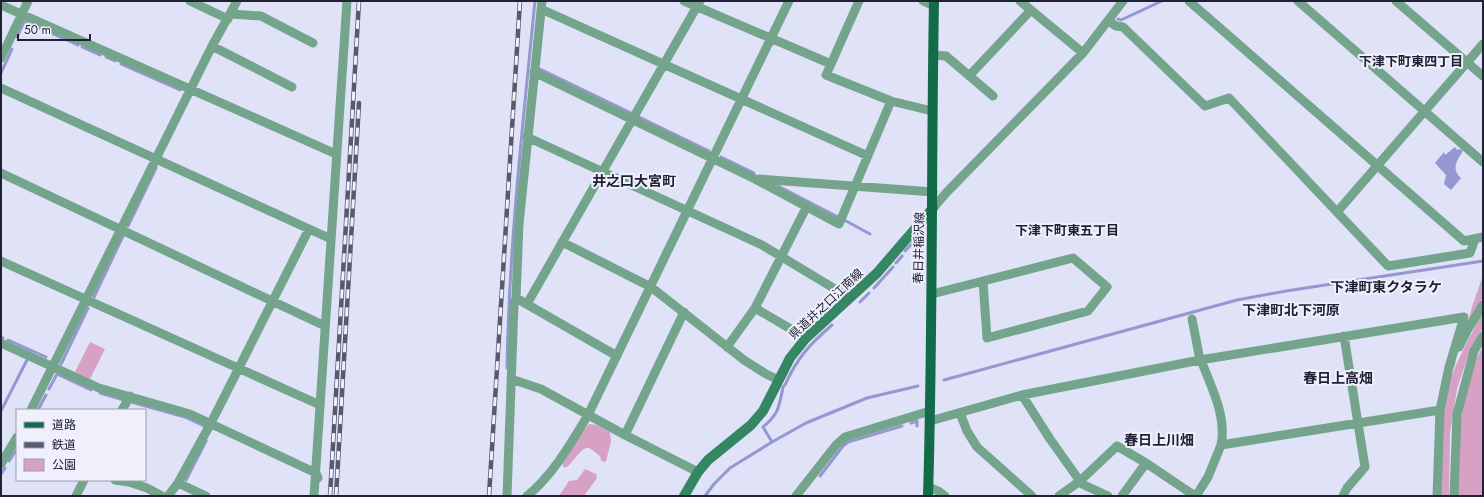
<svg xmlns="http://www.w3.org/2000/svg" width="1484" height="497" font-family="Jost,'Noto Sans JP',sans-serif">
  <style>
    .green { fill: #d7a1c3 }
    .water { fill: #9497d0 }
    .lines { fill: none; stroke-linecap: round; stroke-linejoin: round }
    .stream { stroke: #9497d0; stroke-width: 3 }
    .minor { stroke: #74a58c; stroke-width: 9 }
    .secondary { stroke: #358662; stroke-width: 10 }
    .primary { stroke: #126b49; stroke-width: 10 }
    .rail-casing { stroke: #58596e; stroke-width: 4.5 }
    .rail { stroke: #eff0fb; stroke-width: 3; stroke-dasharray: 9; stroke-linecap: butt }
    .labels { text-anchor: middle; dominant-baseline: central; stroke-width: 4; stroke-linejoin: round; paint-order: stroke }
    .street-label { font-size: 12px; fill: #202135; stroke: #eff0fb }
    .neighbourhood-label { font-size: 13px; font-weight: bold; fill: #202135; stroke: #eff0fb }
    .quarter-label { font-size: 14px; font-weight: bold; fill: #202135; stroke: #eff0fb }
  </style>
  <rect width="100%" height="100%" fill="#e0e2f8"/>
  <path class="green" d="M 1483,275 L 1483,297 L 1466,330 L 1472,307 Z
    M 1483,313 L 1483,328 L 1470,350 L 1457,389 L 1450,433 L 1449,496 L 1440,496 C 1441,464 1441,432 1445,400 C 1450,372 1469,338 1483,313 Z
    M 90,342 L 105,349 L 90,379 L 75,372 Z
    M 1483,346 L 1483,496 L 1457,496 C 1457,446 1458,391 1483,346 Z
    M 589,424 L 597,425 L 610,432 L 611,442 L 606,461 L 604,462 L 601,460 L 600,456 C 597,454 593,450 589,448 C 582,445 572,465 565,468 L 563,466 C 561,457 583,432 589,424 Z
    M 585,469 L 596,474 L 597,478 L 584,496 L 559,496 L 569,481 L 577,480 Z"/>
  <path class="water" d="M 1455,147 L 1457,150 L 1460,149 L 1463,151 C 1457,160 1451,169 1461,178 L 1451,190 L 1444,184 L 1446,175 L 1435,163 L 1444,152 L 1445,155 Z"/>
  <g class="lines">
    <path class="stream" d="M 1118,19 L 1121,20 L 1162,1
      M 31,24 L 39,28
      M 44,30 L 78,45
      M 17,37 L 24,22 L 27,22
      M 82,47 L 100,55
      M 106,57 L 115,61
      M 121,64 L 180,90
      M 540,69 L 631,113
      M 1,73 L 12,49
      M 639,117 L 709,151
      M 721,157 L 754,173
      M 778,186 L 838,217
      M 846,221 L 870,234
      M 128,226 L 156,168
      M 905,251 L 917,238
      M 896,263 L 902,256
      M 874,288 L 893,267
      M 94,297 L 123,236
      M 860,302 L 869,293
      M 1,337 L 3,338
      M 8,340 L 46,357
      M 61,364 L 88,308
      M 507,368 C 509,245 523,123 535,1
      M 944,380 L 1237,300 L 1286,291 L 1483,261
      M 49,389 L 57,374 L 91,390
      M 100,393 L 124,400
      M 131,402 L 185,417 L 204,426
      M 38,410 L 46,395
      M 1,411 L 27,360
      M 911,423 L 917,421 L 917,426
      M 772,442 L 763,427 C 779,414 779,407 783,387 L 785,385 C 797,358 810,344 832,325
      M 9,461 L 17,449
      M 1,474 L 5,468
      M 820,476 L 843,446 L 848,442 L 902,426
      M 186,480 L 206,441
      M 705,496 L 714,484 L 730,468 L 772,442 L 806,423 L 867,398 L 918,386"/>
    <path class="minor" d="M 190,1 L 228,19
      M 684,1 L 831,64 L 826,75 L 891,101 L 932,111
      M 923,1 L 934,6
      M 1020,1 L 1083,53
      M 1189,1 L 1464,241 L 1483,237
      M 1298,1 L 1483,162
      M 1396,1 L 1483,76
      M 1,5 L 336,154
      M 541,9 L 868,156
      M 231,14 L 261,16 L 313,43
      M 1109,21 L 1116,26 L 1123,27 L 1205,106 L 1229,98 L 1388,266 L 1470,253 L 1475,239
      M 212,46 L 292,87
      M 933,55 L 946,56 L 993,96
      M 1,58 L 28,1
      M 831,64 L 859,1
      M 534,72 L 755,179 L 839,224 L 891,101
      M 969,76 L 1031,10
      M 1,88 L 331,239
      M 527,137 L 762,245 L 850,298
      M 1,173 L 325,326
      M 759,179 L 933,192
      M 933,208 L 947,192 L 1083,53 L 1123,1
      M 1337,212 L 1483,44
      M 562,242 L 651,287 L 744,360 L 766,374 L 779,380
      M 1,261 L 320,405
      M 932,294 L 1073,258 L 1107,287 L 1088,311 L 987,338 L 983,281
      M 516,298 L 519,224 L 542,1
      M 527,304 L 700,1
      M 755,308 L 806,338
      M 1192,319 L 1200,360
      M 1,343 L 99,388 L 190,414 L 316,473 L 318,478
      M 727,347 L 755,308 L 807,206
      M 1459,347 L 1468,329 L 1483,305
      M 1201,360 C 1211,387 1227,416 1221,445
      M 511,379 L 541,389 L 625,435 L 698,472
      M 1022,395 L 1050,439 L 1082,484 L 1108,496
      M 31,410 L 212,46 L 237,1
      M 122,410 L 130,396
      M 960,413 L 967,431 L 977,447 L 1032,496
      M 930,421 L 1022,395 L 1200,360 L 1464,317 L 1449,367
      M 625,435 L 684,312
      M 1,464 L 17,437
      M 115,480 L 129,482 L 147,488 L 162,496
      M 178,483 L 206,496
      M 929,487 L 938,491 L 945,496
      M 76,496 L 84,480
      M 168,496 L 178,483 L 211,423 L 309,229
      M 314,496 L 347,1
      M 507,496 L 514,304 L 516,298 L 617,356
      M 527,496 C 553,475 571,443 588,415 L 789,1
      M 796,496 L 836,445 L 845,437 L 930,411
      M 1059,496 L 1080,481 L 1117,446 L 1146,463 L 1195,496
      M 1122,496 L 1146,463
      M 1196,496 L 1208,477 L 1221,445 L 1440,410
      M 1343,496 L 1347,488 L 1365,467 L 1344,336
      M 1437,496 L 1440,410 L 1449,367 L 1451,362
      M 1454,496 L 1457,414 L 1474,351 L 1483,336"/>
    <path class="secondary" d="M 684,496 L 698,472 L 708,460 L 751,425 L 763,411 L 790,358 L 806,338 L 877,273 L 933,208"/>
    <path class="primary" d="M 928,496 C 933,331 931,166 934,1"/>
    <g class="rail-casing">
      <path id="rail" d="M 330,496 L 359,1
        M 336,496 L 359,103
        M 489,496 L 520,1"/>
    </g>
    <use href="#rail" class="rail"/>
  </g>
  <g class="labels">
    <g class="street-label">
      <text transform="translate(919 248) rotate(-89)">春日井稲沢線</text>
      <text transform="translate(826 304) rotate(-43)">県道井之口江南線</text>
    </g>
    <g class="neighbourhood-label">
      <text x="1411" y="61">下津下町東四丁目</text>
      <text x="1067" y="230">下津下町東五丁目</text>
    </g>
    <g class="quarter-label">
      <text x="634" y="181">井之口大宮町</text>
      <text x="1386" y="287">下津町東クタラケ</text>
      <text x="1291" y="310">下津町北下河原</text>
      <text x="1338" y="378">春日上高畑</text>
      <text x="1159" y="440">春日上川畑</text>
    </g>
  </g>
  <rect width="1484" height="497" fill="none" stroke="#202135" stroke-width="4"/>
  <rect x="16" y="409" width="130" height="72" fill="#eff0fb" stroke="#9c9dac"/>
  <rect x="24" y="422" width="20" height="6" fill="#126b49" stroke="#9c9dac"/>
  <text x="52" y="429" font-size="12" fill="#202135">道路</text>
  <rect x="24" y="442" width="20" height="6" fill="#58596e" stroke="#9c9dac"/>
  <text x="52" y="449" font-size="12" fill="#202135">鉄道</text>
  <rect x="24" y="459" width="20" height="12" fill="#d7a1c3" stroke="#9c9dac"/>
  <text x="52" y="469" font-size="12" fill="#202135">公園</text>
  <path d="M18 34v6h72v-6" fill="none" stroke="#202135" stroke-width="2"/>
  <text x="24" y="34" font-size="12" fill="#202135" stroke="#eff0fb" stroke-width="3" paint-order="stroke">50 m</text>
</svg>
